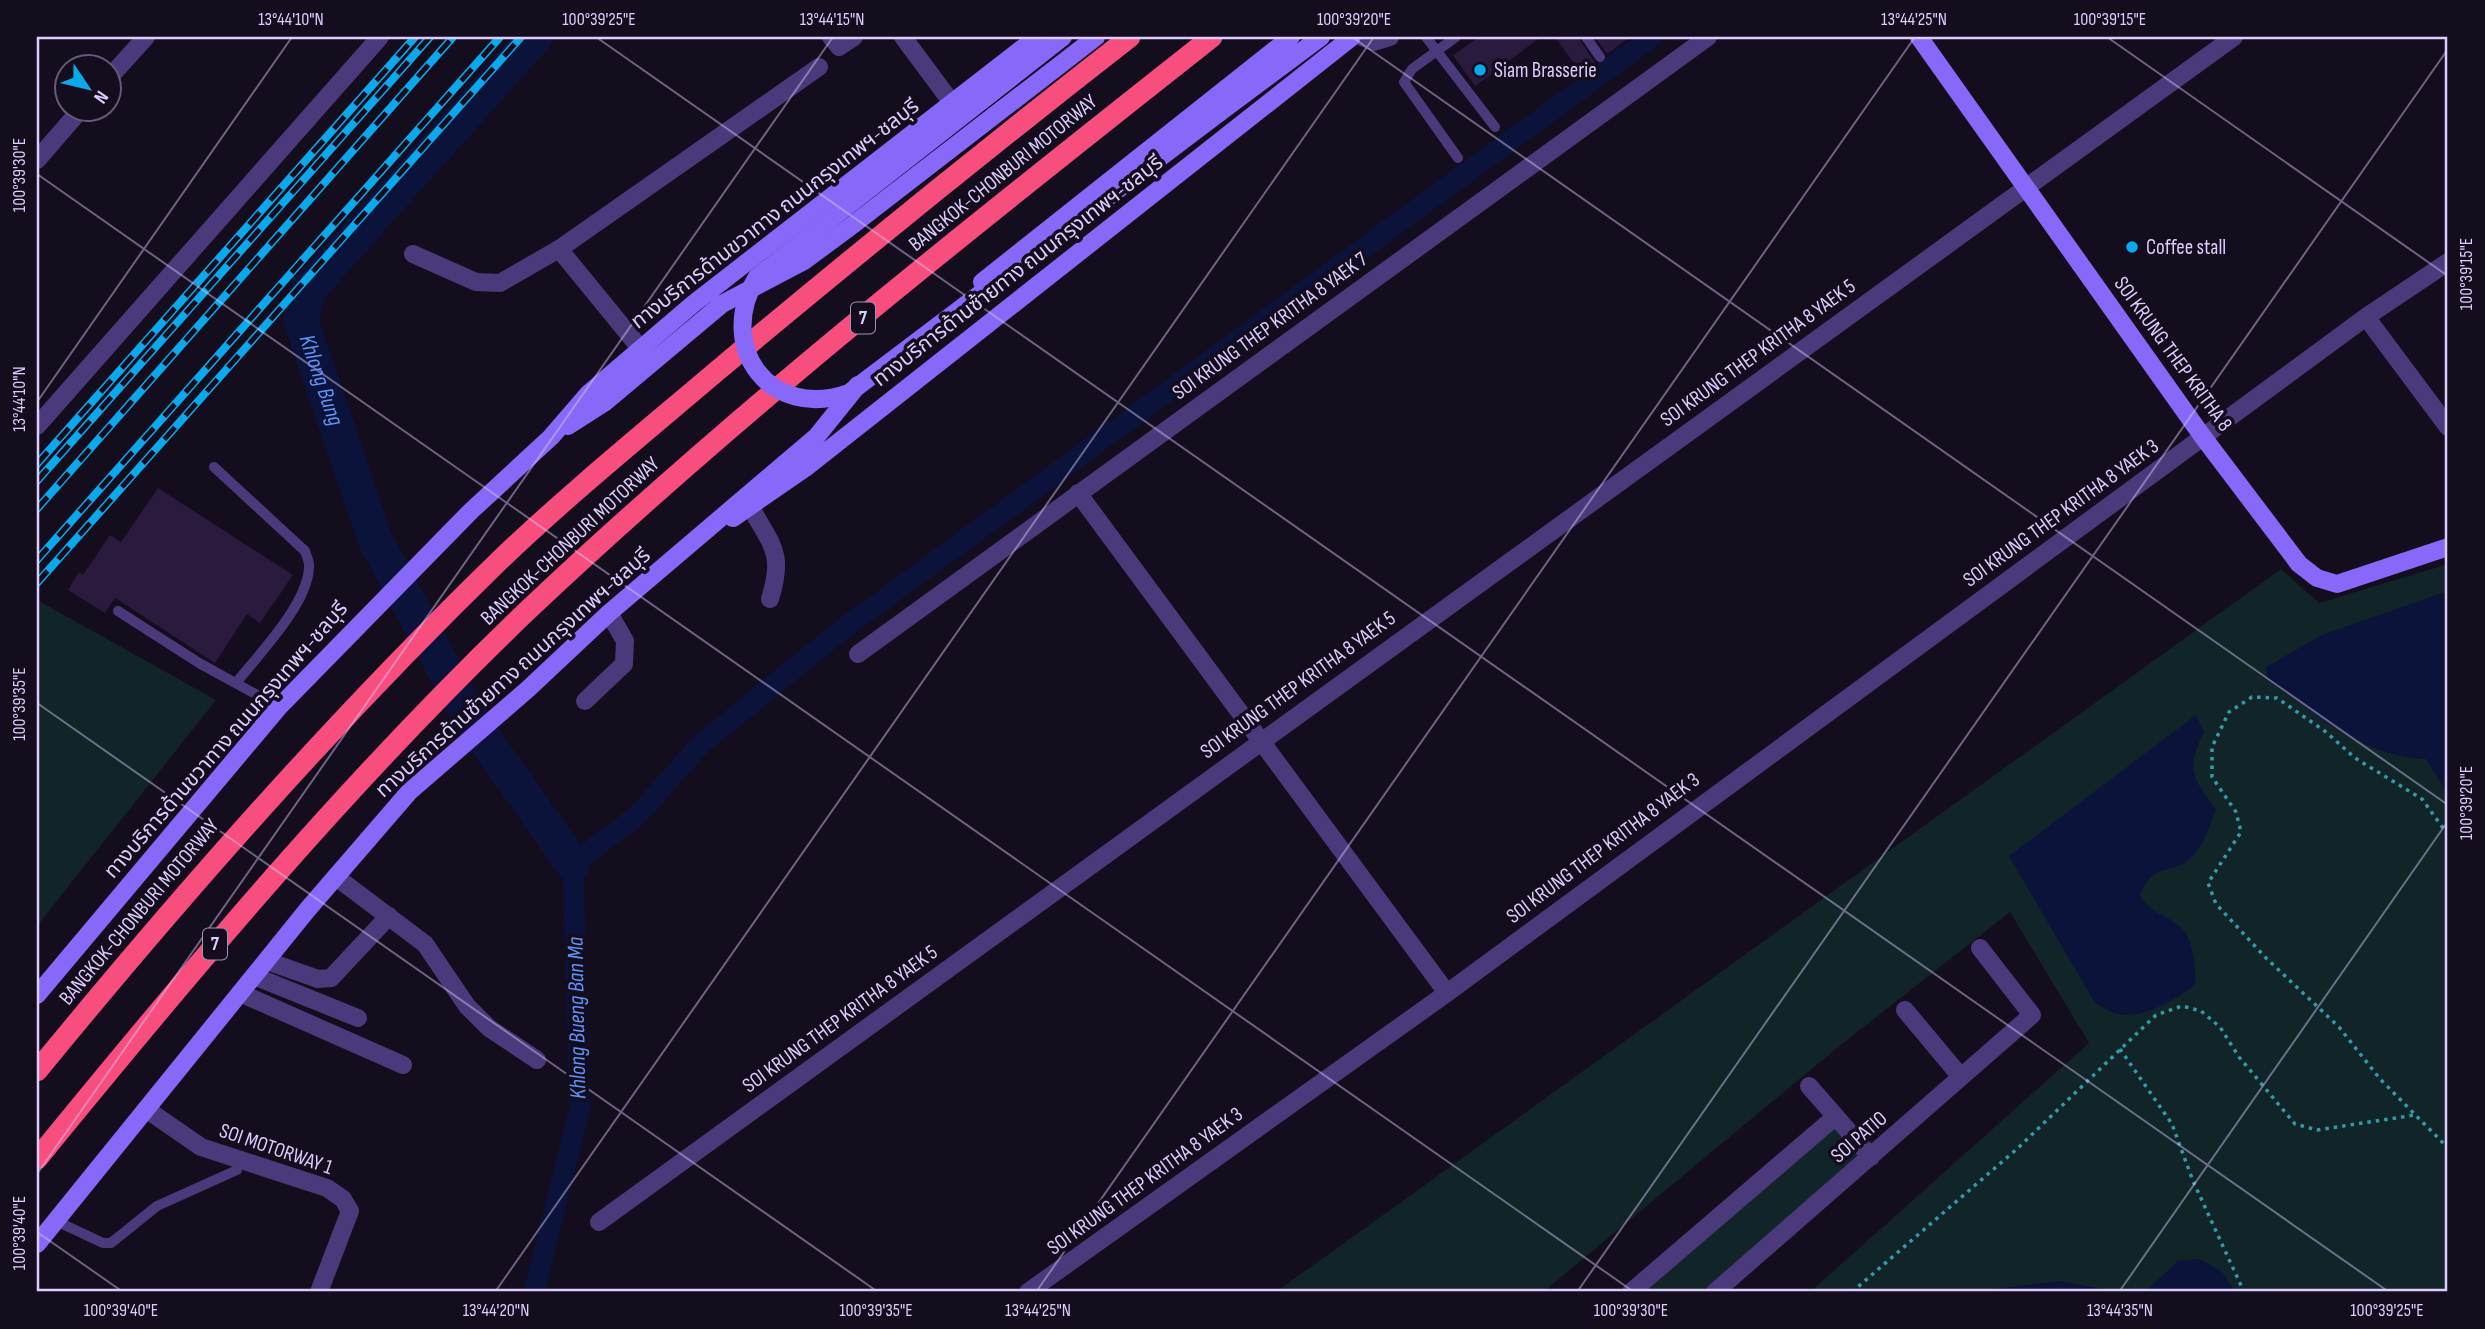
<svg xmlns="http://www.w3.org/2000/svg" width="2485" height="1329" font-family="'Sofia Sans Condensed','Noto Sans Thai',sans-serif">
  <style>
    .green { fill: #112428 }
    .water { fill: #0b133a }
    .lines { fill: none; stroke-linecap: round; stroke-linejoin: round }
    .canal { stroke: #0b133a; stroke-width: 21 }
    .river { stroke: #0b133a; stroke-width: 35 }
    .building { fill: #291a3e }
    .path { stroke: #339aab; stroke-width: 3.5; stroke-dasharray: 3.5 5; stroke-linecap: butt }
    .lane { stroke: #4a3a7b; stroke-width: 10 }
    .street { stroke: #4a3a7b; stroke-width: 18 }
    .secondary { stroke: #8868f8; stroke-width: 18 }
    .highway { stroke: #f74e7d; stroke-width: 21 }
    .rail-casing { stroke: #0ba8eb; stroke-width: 8 }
    .rail { stroke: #140d1e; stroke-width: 5; stroke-dasharray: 16; stroke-linecap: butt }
    .secondary-bridge { stroke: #8868f8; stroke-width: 18 }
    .ticks { fill: none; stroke: #dccdfd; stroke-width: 2; stroke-opacity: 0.45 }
    .poi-dot { fill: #0ba8eb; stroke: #140d1e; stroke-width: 2.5 }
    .labels { text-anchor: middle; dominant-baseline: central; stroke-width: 7; stroke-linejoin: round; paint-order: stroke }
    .shield { fill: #140d1e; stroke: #a093ba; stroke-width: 2 }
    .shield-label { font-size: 19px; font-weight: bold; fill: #dccdfd }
    .poi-label { font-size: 21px; fill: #dccdfd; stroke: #140d1e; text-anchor: start }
    .street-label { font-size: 21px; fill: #dccdfd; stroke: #140d1e }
    .water-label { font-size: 23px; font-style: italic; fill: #6093f8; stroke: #140d1e }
    .neatline { fill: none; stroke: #dccdfd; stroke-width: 2.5 }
    .ticks-label { font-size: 18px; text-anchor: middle; fill: #dccdfd }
  </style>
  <rect width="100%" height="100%" fill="#140d1e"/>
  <path class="green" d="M 2448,564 L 2448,1292 L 1810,1292 L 2089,1043 L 2010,912 L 1837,1048 L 1543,1292 L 1276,1292 L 2281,569 L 2319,603 Z
    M 39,601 L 216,700 L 37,926 L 37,604 Z
    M 1836,1127 L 1861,1156 L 1705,1292 L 1642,1292 Z"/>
  <path class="water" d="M 2448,591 L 2448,794 L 2426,759 C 2364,757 2316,714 2268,679 L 2266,667 L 2322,635 Z
    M 2196,715 L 2204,732 C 2185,769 2193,778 2216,810 C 2210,823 2204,845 2194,855 C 2172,879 2155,858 2140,895 C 2153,916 2163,912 2179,926 C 2194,938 2195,966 2196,984 C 2175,1000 2142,1021 2114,1013 C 2108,1011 2101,1006 2095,1003 L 2009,856 Z
    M 2201,1259 L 2223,1273 L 2235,1292 L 2145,1292 L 2178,1261 Z
    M 2059,1281 L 2121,1292 L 1970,1292 Z"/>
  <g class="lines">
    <path class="canal" d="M 534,1292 L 580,1107 L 573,864 L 637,816 L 701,744 L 839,632 L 1652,37"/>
    <path class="river" id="s1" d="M 535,37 L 309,289 L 301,321 L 375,539 L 473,723 L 573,864"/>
  </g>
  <path class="building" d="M 1479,37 L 1541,37 L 1475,86 L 1453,55 Z
    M 1555,37 L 1578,37 L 1595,63 L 1581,73 Z
    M 1595,37 L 1630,37 L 1607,54 Z
    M 158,488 L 293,575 L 260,623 L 247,614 L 215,663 L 115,598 L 105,613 L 68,590 L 79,572 L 83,575 L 110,535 L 121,542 Z"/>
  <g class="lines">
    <path class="path" d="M 2448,835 L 2422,799 L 2355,758 L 2326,732 L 2277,698 L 2252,697 L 2229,712 L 2212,747 L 2212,777 L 2236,812 L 2241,832 L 2208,883 L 2216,904 L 2266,958 L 2339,1027 L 2380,1079 L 2448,1148
      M 2120,1049 L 2172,1124 L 2193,1181 L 2244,1292
      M 1852,1292 L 2018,1148 L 2156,1015 L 2182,1006 L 2201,1011 L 2220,1027 L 2239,1057 L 2295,1124 L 2317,1130 L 2415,1115"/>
    <path class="lane" d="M 1426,37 L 1495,127
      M 1456,37 L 1412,69 L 1404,82 L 1458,158
      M 1586,37 L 1600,57
      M 214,467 L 305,551 C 306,555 310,562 309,567 C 308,604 259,654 236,683
      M 118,611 L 199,663 L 279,707
      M 56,1221 L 103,1243 L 111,1243 L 157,1206 L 237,1170"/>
    <path class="street" d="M 831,37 L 839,47 L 854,37
      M 903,37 L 952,103
      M 1362,37 L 1374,42 L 1390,37
      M 108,79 L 146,37
      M 37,160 L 82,108
      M 559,249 L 640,348
      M 413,254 L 476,282 L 500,283 L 559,249 L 819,67
      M 2366,317 L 2448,427
      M 37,426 L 380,37
      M 1078,493 L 1447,993
      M 751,508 C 773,547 784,554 770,599
      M 858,654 L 1708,37
      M 585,701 L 624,664 L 625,641 L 609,613
      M 336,877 L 425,944 L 467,1006 L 489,1028 L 537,1060
      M 267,961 L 318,979 L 331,978 L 389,916
      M 254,976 L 358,1018
      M 240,993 L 403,1065
      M 1905,1010 L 1961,1077
      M 1809,1086 L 1871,1157
      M 146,1109 L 201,1147 L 327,1188 L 343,1199 L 350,1211 L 319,1292
      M 599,1222 L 2234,37
      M 1028,1292 L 1447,993 L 2366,317 L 2448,262
      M 1631,1292 L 1835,1117
      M 1715,1292 L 2032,1015 L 1980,948"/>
    <path class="secondary" d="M 1919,37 L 2203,437 L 2299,564 L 2317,578 L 2337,584 L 2448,547
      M 1219,113 L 1321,37
      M 982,282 L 1291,37
      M 568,426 L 604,403 L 722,304 L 804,261 L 850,227 L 1096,37
      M 733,518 L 808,466 L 1352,37
      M 37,995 L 279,707 L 471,511 L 551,437 L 589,393 L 693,304 L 1037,37
      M 37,1244 L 308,909 L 409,792 L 528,689 L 609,613 L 817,436 L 858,385"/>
    <path class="highway" d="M 37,1071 C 183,893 334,721 500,560 C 569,494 644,433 717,371 C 853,257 990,146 1130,37
      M 37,1159 C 192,969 350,780 528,610 C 744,406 979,221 1212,37"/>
    <g class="rail-casing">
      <path id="rail" d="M 37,464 L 415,37
        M 37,481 L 430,37
        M 37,509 L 453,37
        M 37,560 L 500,37
        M 37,583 L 521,37"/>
    </g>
    <use href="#rail" class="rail"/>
    <path class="secondary-bridge" d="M 1063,37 L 757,277 C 715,347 770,421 849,393 L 1219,113"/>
  </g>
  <path class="ticks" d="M 596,37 L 2389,1292M 1352,37 L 2448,805M 2107,37 L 2448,276M 37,174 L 1634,1292M 37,402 L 292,37M 37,703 L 878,1292M 37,1174 L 833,37M 37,1232 L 123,1292M 495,1292 L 1374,37M 1036,1292 L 1915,37M 1577,1292 L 2448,49M 2119,1292 L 2448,821"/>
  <g class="poi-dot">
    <circle cx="1480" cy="70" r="7"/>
    <circle cx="2132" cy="247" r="7"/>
  </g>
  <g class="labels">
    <g class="shield">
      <rect x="851" y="302.5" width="24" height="31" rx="5"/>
      <rect x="203" y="928.5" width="24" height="31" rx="5"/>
    </g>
    <g class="shield-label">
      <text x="863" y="318">7</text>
      <text x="215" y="944">7</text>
    </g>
    <g class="poi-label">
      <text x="1494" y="70">Siam Brasserie</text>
      <text x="2146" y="247">Coffee stall</text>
    </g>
    <g class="street-label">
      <text transform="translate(1003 173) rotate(-39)">BANGKOK-CHONBURI MOTORWAY</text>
      <text transform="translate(775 214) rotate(-38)">ทางบริการด้านขวาทาง ถนนกรุงเทพฯ-ชลบุรี</text>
      <text transform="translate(1018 271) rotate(-38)">ทางบริการด้านซ้ายทาง ถนนกรุงเทพฯ-ชลบุรี</text>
      <text transform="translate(1270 326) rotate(-36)">SOI KRUNG THEP KRITHA 8 YAEK 7</text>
      <text transform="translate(1758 353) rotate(-36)">SOI KRUNG THEP KRITHA 8 YAEK 5</text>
      <text transform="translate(2173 354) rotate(54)">SOI KRUNG THEP KRITHA 8</text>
      <text transform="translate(2061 513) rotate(-36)">SOI KRUNG THEP KRITHA 8 YAEK 3</text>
      <text transform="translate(570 541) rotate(-43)">BANGKOK-CHONBURI MOTORWAY</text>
      <text transform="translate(513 673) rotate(-42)">ทางบริการด้านซ้ายทาง ถนนกรุงเทพฯ-ชลบุรี</text>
      <text transform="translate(1298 685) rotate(-36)">SOI KRUNG THEP KRITHA 8 YAEK 5</text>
      <text transform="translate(226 740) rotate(-49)">ทางบริการด้านขวาทาง ถนนกรุงเทพฯ-ชลบุรี</text>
      <text transform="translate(1603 848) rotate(-37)">SOI KRUNG THEP KRITHA 8 YAEK 3</text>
      <text transform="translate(139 912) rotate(-50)">BANGKOK-CHONBURI MOTORWAY</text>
      <text transform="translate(840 1019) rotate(-36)">SOI KRUNG THEP KRITHA 8 YAEK 5</text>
      <text transform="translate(1859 1137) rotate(-41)">SOI PATIO</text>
      <text transform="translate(276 1149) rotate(19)">SOI MOTORWAY 1</text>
      <text transform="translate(1145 1181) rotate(-36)">SOI KRUNG THEP KRITHA 8 YAEK 3</text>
    </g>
    <g class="water-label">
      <text stroke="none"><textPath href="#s1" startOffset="434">Khlong Bung</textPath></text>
      <text transform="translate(577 1018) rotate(-91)">Khlong Bueng Ban Ma</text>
    </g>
  </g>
  <rect width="2485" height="1329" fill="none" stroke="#140d1e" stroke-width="77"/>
  <g transform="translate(88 88) rotate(125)"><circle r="33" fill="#140d1e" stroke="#645a77" stroke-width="2"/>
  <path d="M0-5L12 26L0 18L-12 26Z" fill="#0ba8eb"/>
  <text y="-10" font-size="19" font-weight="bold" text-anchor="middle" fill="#dccdfd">N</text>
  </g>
  <rect x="38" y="38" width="2408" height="1252" class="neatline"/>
  <g class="ticks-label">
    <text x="291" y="25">13°44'10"N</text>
    <text x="599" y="25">100°39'25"E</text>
    <text x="832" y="25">13°44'15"N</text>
    <text x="1354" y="25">100°39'20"E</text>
    <text x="1914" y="25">13°44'25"N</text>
    <text x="2110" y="25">100°39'15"E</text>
    <text transform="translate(19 175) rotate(-90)" y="6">100°39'30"E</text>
    <text transform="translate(2466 274) rotate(-90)" y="6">100°39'15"E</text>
    <text transform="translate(19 399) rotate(-90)" y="6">13°44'10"N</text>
    <text transform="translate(19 704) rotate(-90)" y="6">100°39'35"E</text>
    <text transform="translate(2466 803) rotate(-90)" y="6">100°39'20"E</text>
    <text transform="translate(19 1233) rotate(-90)" y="6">100°39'40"E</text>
    <text x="121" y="1316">100°39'40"E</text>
    <text x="496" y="1316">13°44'20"N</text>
    <text x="876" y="1316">100°39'35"E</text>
    <text x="1038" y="1316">13°44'25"N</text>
    <text x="1631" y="1316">100°39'30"E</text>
    <text x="2120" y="1316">13°44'35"N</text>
    <text x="2387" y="1316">100°39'25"E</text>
  </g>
</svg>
